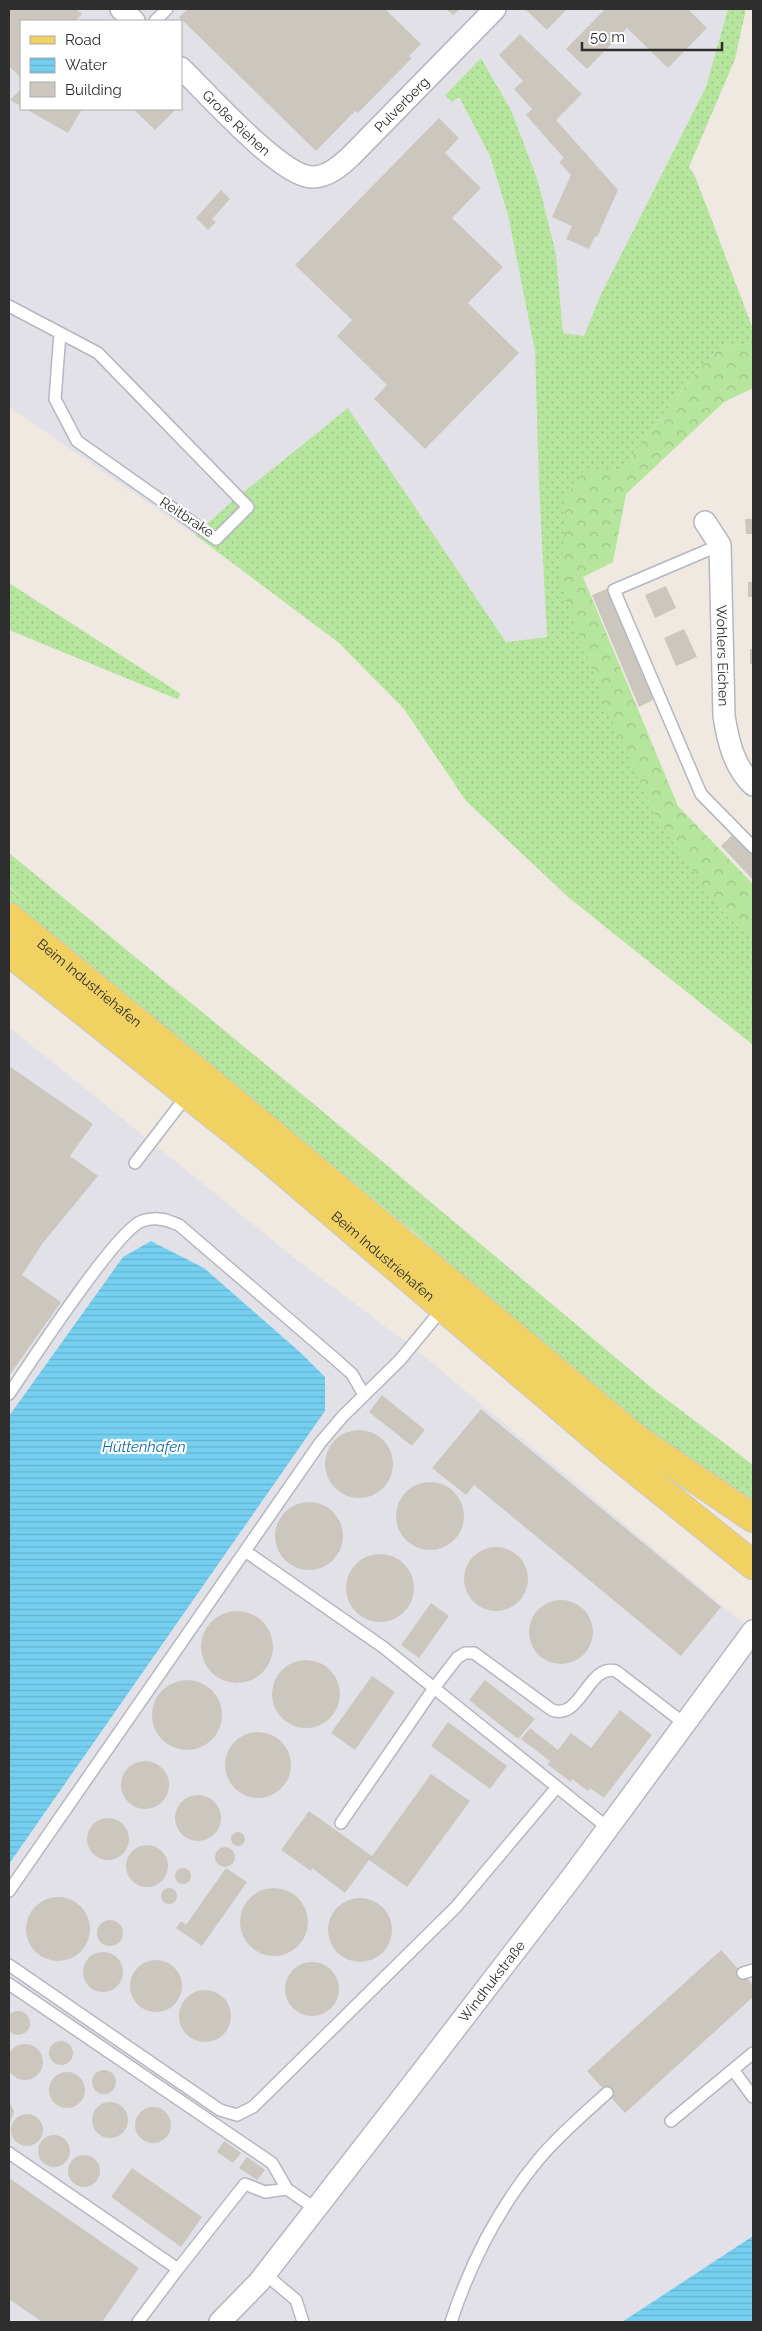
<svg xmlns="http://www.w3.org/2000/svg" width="762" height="2331" font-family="Raleway,sans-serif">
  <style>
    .industrial { fill: #e3e1e8; fill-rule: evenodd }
    .grass { fill: url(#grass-dots) }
    .forest { fill: url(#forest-crowns) }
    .water { fill: url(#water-rules) }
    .building { fill: #cbc7bf }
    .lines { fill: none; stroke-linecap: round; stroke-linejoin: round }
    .service-casing { stroke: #b4b7c1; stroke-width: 14 }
    .minor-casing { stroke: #b4b7c1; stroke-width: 24 }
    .primary-casing { stroke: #c9c9c9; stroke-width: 30 }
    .service { stroke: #fff; stroke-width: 11 }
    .minor { stroke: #fff; stroke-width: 21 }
    .primary { stroke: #f2d163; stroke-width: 28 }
    .labels { text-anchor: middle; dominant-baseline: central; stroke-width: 4.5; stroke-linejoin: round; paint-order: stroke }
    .street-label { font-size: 14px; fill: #2e2e2e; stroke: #fff }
    .water-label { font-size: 15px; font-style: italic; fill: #0d6fa3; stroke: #fff }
  </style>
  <defs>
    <pattern id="grass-dots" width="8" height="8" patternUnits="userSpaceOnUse" patternTransform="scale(1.25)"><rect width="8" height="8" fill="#b6e59e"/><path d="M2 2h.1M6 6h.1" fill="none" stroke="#9dc588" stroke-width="1.8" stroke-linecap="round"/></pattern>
    <pattern id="forest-crowns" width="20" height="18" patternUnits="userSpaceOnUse" patternTransform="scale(1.25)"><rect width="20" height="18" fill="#b6e59e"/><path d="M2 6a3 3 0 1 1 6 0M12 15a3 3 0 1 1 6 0" fill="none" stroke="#9dc588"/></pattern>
    <pattern id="water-rules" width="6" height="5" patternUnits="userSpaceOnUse" patternTransform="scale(1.25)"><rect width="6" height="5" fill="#75cff0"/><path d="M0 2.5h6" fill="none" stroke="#66b2ce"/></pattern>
  </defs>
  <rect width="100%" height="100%" fill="#efe9e1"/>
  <path class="industrial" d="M 9,9 L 728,9 L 706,87 L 600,296 L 584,336 L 563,333 L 556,254 L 538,181 L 511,110 L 481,58 L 445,94 L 459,97 L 490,156 L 508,215 L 528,312 L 535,351 L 539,485 L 547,637 L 506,642 L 348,408 L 230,503 L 195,535 L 9,407 ZM 21,21 L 181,21 L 181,109 L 21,109 Z
    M 9,1027 L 297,1260 L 419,1352 L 732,1614 L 753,1629 L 753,2236 L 622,2322 L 9,2322 L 9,1864 L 325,1411 L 325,1377 L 301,1353 L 204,1268 L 151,1241 L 123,1257 L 9,1416 Z"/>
  <path class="grass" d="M 728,9 L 746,9 L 735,59 L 689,167 L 695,176 L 753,329 L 753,343 L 719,347 L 682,390 L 620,472 L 561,577 L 718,907 L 753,940 L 753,1045 L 568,897 L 466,801 L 404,709 L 339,643 L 195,535 L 230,503 L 348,408 L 506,642 L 547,637 L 539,485 L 535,351 L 508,215 L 490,156 L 459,97 L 452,102 L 445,95 L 481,58 L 511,110 L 538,181 L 556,254 L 563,333 L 584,336 L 600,296 L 706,87 Z
    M 9,583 L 181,694 L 177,699 L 9,630 Z
    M 9,853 L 321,1110 L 653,1389 L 753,1465 L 753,1506 L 634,1419 L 545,1347 L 416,1234 L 9,900 L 9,888 L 26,902 L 9,887 Z"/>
  <path class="forest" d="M 753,343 L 753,388 L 724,402 L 626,494 L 613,562 L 583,577 L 678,806 L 753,884 L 753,940 L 718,907 L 658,821 L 609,714 L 565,598 L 561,577 L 566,498 L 585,468 L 620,472 L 682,390 L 719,347 Z"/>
  <path class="water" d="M 151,1241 L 204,1268 L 301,1353 L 325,1377 L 325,1411 L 9,1864 L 9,1416 L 123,1257 Z
    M 753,2236 L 753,2322 L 622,2322 Z"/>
  <path class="building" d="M 9,9 L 76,9 L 82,14 L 75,21 L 21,21 L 21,78 L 9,66 Z
    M 188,9 L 385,9 L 421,44 L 409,56 L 412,58 L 358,113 L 355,111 L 316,151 L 179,17 Z
    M 446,9 L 460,9 L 453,15 Z
    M 525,9 L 567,9 L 547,30 Z
    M 605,9 L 688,9 L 707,28 L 668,68 L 627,28 L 587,69 L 566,49 Z
    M 520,34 L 582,94 L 556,120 L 618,190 L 597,237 L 595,236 L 589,249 L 566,239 L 572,226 L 552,217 L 571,175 L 559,162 L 564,158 L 526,115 L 532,109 L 514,89 L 523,81 L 499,55 Z
    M 21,89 L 21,106 L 10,100 Z
    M 26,109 L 82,109 L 68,133 Z
    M 133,109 L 176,109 L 155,130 Z
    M 439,118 L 459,138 L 445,153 L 481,188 L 452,218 L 503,267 L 468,303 L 519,353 L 425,449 L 374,399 L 387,385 L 337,336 L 352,320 L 295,265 Z
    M 221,190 L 230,199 L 212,219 L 216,222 L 208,230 L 196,218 Z
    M 745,519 L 753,519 L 753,534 L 746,534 Z
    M 748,582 L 753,582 L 753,597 L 748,597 Z
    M 666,586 L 676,608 L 655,618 L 645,595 Z
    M 609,588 L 655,699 L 639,707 L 592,595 Z
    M 684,629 L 697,657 L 676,666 L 664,638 Z
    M 750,649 L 753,649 L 753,664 L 750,664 Z
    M 734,833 L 753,853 L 753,880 L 721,846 Z
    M 9,1066 L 93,1124 L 70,1156 L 98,1176 L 42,1244 L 22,1275 L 61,1302 L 9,1376 Z
    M 382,1395 L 425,1430 L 412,1446 L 369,1412 Z
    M 481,1409 L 721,1607 L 681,1656 L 474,1485 L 466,1495 L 432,1468 Z
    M325 1464a34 34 0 1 1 68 0a34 34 0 1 1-68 0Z
    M396 1516a34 34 0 1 1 68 0a34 34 0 1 1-68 0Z
    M275 1536a34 34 0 1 1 68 0a34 34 0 1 1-68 0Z
    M464 1579a32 32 0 1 1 64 0a32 32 0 1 1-64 0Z
    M346 1588a34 34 0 1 1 68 0a34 34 0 1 1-68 0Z
    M529 1632a32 32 0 1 1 64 0a32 32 0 1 1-64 0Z
    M 431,1603 L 449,1616 L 419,1658 L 401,1645 Z
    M201 1647a36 36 0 1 1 72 0a36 36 0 1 1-72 0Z
    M272 1694a34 34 0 1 1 68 0a34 34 0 1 1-68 0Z
    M 372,1676 L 395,1692 L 355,1750 L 331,1733 Z
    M 485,1680 L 535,1719 L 518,1739 L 469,1700 Z
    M152 1715a35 35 0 1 1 70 0a35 35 0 1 1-70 0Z
    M 620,1710 L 652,1735 L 604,1798 L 590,1788 L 588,1791 L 572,1779 L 571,1782 L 547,1764 L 550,1761 L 521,1739 L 530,1728 L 558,1750 L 571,1733 L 591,1748 Z
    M 448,1722 L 507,1766 L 490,1789 L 431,1746 Z
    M225 1765a33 33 0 1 1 66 0a33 33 0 1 1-66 0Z
    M121 1785a24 24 0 1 1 48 0a24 24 0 1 1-48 0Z
    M 431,1774 L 470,1801 L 407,1887 L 369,1860 L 345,1893 L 312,1868 L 311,1871 L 281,1850 L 309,1811 L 372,1856 Z
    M175 1818a23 23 0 1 1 46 0a23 23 0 1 1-46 0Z
    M87 1839a21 21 0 1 1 42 0a21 21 0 1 1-42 0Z
    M231 1839a7 7 0 1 1 14 0a7 7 0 1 1-14 0Z
    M126 1866a21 21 0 1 1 42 0a21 21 0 1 1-42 0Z
    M215 1857a10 10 0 1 1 20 0a10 10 0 1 1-20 0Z
    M 226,1868 L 247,1882 L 202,1946 L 176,1928 L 181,1921 L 186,1925 Z
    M175 1876a8 8 0 1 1 16 0a8 8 0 1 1-16 0Z
    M240 1922a34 34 0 1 1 68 0a34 34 0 1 1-68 0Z
    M161 1896a8 8 0 1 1 16 0a8 8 0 1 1-16 0Z
    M26 1929a32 32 0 1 1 64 0a32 32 0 1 1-64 0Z
    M328 1930a32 32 0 1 1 64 0a32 32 0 1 1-64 0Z
    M97 1933a13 13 0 1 1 26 0a13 13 0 1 1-26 0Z
    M 721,1950 L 753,1985 L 753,1997 L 625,2113 L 587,2071 Z
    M83 1972a20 20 0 1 1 40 0a20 20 0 1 1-40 0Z
    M130 1986a26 26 0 1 1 52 0a26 26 0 1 1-52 0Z
    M285 1989a27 27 0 1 1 54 0a27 27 0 1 1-54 0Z
    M179 2016a26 26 0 1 1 52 0a26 26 0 1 1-52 0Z
    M6 2023a12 12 0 1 1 24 0a12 12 0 1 1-24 0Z
    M49 2053a12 12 0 1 1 24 0a12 12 0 1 1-24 0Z
    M7 2062a18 18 0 1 1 36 0a18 18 0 1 1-36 0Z
    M92 2082a12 12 0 1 1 24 0a12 12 0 1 1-24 0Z
    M49 2090a18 18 0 1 1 36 0a18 18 0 1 1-36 0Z
    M 9,2100 L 14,2112 L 9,2124 Z
    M92 2120a18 18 0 1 1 36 0a18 18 0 1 1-36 0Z
    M135 2125a18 18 0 1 1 36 0a18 18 0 1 1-36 0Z
    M11 2130a16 16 0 1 1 32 0a16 16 0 1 1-32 0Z
    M38 2151a16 16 0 1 1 32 0a16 16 0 1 1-32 0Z
    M 224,2141 L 241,2153 L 233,2163 L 217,2152 Z
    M68 2171a16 16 0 1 1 32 0a16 16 0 1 1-32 0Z
    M 247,2157 L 265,2170 L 257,2180 L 239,2168 Z
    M 132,2168 L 202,2217 L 181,2247 L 111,2197 Z
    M 9,2178 L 139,2268 L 102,2322 L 42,2322 L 9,2299 Z"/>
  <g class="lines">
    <g class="service-casing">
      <path id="service" d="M 155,21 L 167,9
        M 9,306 L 98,353 L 248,507 L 216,539 L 77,441 L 55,399 L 60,333
        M 720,545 L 614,590 L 701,794 L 753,847
        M 135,1163 L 188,1094
        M 9,1394 C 29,1365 116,1230 142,1221 C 156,1216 167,1220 179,1225 L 334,1358 L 352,1374 L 364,1395
        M 245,1551 L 383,1647 L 608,1828
        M 341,1823 L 434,1688 L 457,1658 L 465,1653 L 474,1653 L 552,1710 C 581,1721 588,1663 616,1671 L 685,1724
        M 9,1891 L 320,1443 L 343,1416 L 400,1360 L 443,1308
        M 9,1965 L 220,2110 L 237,2115 L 253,2107 L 456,1907 L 557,1787
        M 743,1973 L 753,1970
        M 9,1984 L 272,2163 L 287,2189 L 316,2209
        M 734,2071 L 753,2097
        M 671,2121 L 753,2053
        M 9,2153 L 178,2269 L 245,2184 L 265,2192 L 287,2189
        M 265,2274 L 296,2300 L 303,2322
        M 138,2322 L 178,2269
        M 451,2322 C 470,2264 499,2207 539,2159 C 559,2135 584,2114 607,2093"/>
    </g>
    <g class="minor-casing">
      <g id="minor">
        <path d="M 121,9 L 134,21"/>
        <path id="s1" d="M 181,68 C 205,91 281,177 312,177 C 328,177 340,166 351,156 L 495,9"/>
        <path id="s2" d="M 705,522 L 720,545 L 724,716 C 728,741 734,767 753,785"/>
        <path id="s3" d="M 220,2322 L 259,2282 L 415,2081 L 572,1877 L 753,1631"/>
      </g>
    </g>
    <g class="primary-casing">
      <g id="primary">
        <path id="s4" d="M 9,917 L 204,1077 L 638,1440 L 753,1518"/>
        <path id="s5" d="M 9,952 L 269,1159 L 613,1452 L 753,1565"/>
      </g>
    </g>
    <use href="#service" class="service"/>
    <use href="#minor" class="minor"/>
    <use href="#primary" class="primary"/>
  </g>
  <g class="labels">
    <g class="street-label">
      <text stroke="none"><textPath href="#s1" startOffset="290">Pulverberg</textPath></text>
      <text stroke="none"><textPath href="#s1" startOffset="78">Große Riehen</textPath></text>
      <text transform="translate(187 517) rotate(33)">Reitbrake</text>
      <text stroke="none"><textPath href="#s2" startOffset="138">Wohlers Eichen</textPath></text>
      <text stroke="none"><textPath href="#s4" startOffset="104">Beim Industriehafen</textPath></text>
      <text stroke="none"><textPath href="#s5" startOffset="482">Beim Industriehafen</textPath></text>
      <text stroke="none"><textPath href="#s3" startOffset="436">Windhukstraße</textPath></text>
    </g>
    <g class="water-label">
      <text x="144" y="1447">Hüttenhafen</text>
    </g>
  </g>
  <rect width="762" height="2331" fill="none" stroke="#2e2e2e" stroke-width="20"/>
  <rect x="20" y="20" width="162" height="90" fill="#ffffff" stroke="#ababab"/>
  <rect x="30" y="36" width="25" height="8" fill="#f2d163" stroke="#ababab"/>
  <text x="65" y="45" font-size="15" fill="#2e2e2e">Road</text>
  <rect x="30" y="58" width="25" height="15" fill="url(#water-rules)" stroke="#ababab"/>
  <text x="65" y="70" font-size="15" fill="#2e2e2e">Water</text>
  <rect x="30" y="82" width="25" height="15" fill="#cbc7bf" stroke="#ababab"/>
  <text x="65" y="95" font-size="15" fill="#2e2e2e">Building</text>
  <path d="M582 42v8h140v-8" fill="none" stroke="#2e2e2e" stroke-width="2.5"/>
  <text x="590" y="42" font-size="15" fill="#2e2e2e" stroke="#ffffff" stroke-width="4" paint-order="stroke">50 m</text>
</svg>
